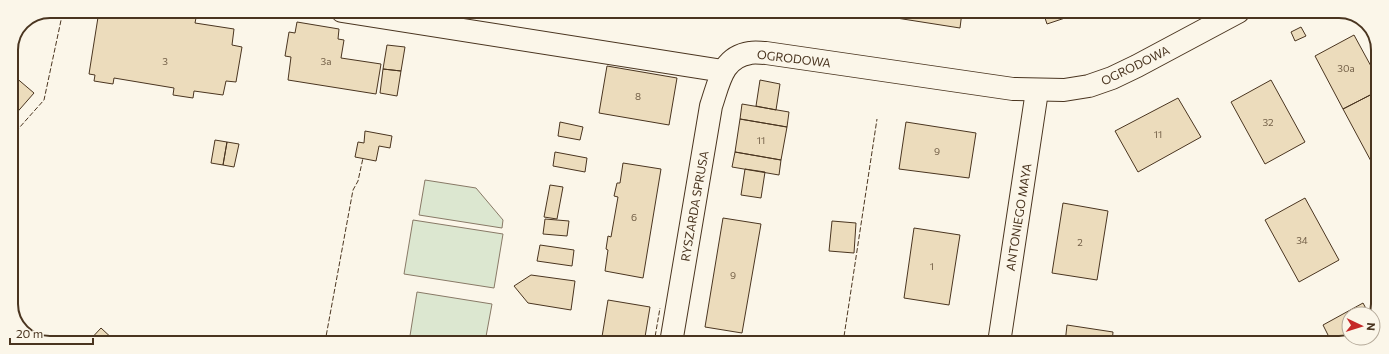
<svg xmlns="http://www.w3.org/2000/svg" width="1389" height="354" font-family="Commissioner,sans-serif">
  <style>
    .green { fill: #dce7d0; stroke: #887966 }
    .building { fill: #ecdcbc; stroke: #4a3520 }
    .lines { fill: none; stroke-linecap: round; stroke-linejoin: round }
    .minor-casing { stroke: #4a3520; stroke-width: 24 }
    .tertiary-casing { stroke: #4a3520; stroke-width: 24 }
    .minor { stroke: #fbf6e9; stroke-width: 22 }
    .tertiary { stroke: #fbf6e9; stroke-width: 22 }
    .fence { stroke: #4a3520; stroke-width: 1; stroke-dasharray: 5 2; stroke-linecap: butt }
    .labels { text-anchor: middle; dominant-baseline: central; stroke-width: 3; stroke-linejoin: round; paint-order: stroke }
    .number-label { font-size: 10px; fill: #725f47 }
    .street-label { font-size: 12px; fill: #4a3520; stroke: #fbf6e9 }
    .rim { fill: none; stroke: #4a3520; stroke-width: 2 }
  </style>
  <rect width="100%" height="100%" fill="#fbf6e9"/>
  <path class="green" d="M 425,180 L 476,188 L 503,220 L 502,228 L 419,215 Z
    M 413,220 L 503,234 L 494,288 L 404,274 Z
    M 417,292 L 492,304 L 485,342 L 409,342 Z"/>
  <path class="building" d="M 99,11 L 143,11 L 142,15 L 168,18 L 169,13 L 196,18 L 195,23 L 234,29 L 232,45 L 242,47 L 236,82 L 226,81 L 223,95 L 194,91 L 193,98 L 173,95 L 174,88 L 114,78 L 113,84 L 94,81 L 95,75 L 89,74 Z
    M 891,12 L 962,12 L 960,28 L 890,17 Z
    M 1043,12 L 1083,12 L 1047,24 Z
    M 297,22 L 339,29 L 338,39 L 344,40 L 341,58 L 381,64 L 376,94 L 288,80 L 291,57 L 285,56 L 289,32 L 295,33 Z
    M 1301,27 L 1306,36 L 1295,41 L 1291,32 Z
    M 1354,35 L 1378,79 L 1378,91 L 1343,109 L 1315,56 Z
    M 387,45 L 405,47 L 401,71 L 383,69 Z
    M 607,66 L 677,78 L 669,125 L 599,113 Z
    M 383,69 L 401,71 L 397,96 L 380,93 Z
    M 14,76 L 34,93 L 13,117 L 11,115 L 11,80 Z
    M 760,80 L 780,84 L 776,110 L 756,106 Z
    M 1271,80 L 1305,142 L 1265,164 L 1231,102 Z
    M 1378,91 L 1377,160 L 1372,163 L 1343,109 Z
    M 1178,98 L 1201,137 L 1138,172 L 1115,131 Z
    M 742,104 L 789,112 L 787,127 L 740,119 Z
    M 740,119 L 787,127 L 781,160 L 735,152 Z
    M 560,122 L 583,127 L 580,140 L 558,136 Z
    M 906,122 L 976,133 L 969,178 L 899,169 Z
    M 365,131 L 392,136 L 390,148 L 379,146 L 376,161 L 355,157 L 358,142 L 364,143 Z
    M 215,140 L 227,142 L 223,165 L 211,163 Z
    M 227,142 L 239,144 L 234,167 L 223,165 Z
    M 555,152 L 587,158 L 585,172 L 553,166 Z
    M 735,152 L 781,160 L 779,175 L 732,167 Z
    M 623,163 L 661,169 L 643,278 L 605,271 L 608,250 L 606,249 L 608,236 L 611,237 L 618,197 L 614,196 L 617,183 L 620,183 Z
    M 745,169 L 765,172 L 761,198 L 741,195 Z
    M 550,185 L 563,187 L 557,219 L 544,217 Z
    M 1305,198 L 1339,260 L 1299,282 L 1265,220 Z
    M 1063,203 L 1108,211 L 1097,280 L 1052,273 Z
    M 723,218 L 761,224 L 742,333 L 705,327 Z
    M 545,219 L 569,221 L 567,236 L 543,234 Z
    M 832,221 L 856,223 L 854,253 L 829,251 Z
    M 914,228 L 960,235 L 949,305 L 904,298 Z
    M 540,245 L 574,250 L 572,266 L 537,261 Z
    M 531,275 L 575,281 L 571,310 L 528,303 L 514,286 Z
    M 608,300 L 650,307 L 644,343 L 601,343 Z
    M 1363,303 L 1369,314 L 1349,314 L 1349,338 L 1353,338 L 1339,343 L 1332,343 L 1323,325 Z
    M 1067,325 L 1113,332 L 1112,343 L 1065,343 Z
    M 101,328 L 116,342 L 88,342 Z"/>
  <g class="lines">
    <g class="minor-casing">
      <path id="minor" d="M 342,11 L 723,71
        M 999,343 L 1037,91"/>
    </g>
    <g class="tertiary-casing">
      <path id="tertiary" d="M 671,343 L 711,106 C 719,83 722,57 750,53 C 755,52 761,53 766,53 L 1013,89 L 1064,90 L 1089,86 L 1112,78 L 1137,66 L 1238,12"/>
    </g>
    <use href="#minor" class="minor"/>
    <use href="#tertiary" class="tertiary"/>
    <path class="fence" d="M 11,137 L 44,100 L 63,11
      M 325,342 L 353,190 L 358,181 L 363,158
      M 654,343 L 660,308
      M 843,343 L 877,119"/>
  </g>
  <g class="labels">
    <g class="number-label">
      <text x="165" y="61">3</text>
      <text x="326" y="61">3a</text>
      <text x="1346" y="68">30a</text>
      <text x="638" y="96">8</text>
      <text x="1268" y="122">32</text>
      <text x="1158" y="134">11</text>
      <text x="761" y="140">11</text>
      <text x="937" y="151">9</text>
      <text x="634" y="217">6</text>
      <text x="1302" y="240">34</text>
      <text x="1080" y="242">2</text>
      <text x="932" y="266">1</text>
      <text x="733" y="275">9</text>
    </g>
    <g class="street-label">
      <text transform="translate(794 58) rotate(7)">OGRODOWA</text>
      <text transform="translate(1135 65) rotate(-26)">OGRODOWA</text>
      <text transform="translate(694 206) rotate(-80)">RYSZARDA SPRUSA</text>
      <text transform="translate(1018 217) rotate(-81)">ANTONIEGO MAYA</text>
    </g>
  </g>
  <path d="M0 0H1389V354H0ZM50 18H1339A32 32 0 0 1 1371 50V304A32 32 0 0 1 1339 336H50A32 32 0 0 1 18 304V50A32 32 0 0 1 50 18Z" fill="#fbf6e9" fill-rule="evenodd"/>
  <path class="rim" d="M50 18H1339A32 32 0 0 1 1371 50V304A32 32 0 0 1 1339 336H50A32 32 0 0 1 18 304V50A32 32 0 0 1 50 18Z"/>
  <g transform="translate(1361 326) rotate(94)"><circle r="19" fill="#fbf6e9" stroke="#b4a999"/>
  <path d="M0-3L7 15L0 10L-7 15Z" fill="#c62828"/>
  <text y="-6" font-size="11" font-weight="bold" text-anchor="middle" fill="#4a3520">N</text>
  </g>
  <path d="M10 338v6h83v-6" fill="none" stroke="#4a3520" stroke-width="2"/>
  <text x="16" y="338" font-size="12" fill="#4a3520" stroke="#fbf6e9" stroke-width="3" paint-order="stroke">20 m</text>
</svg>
